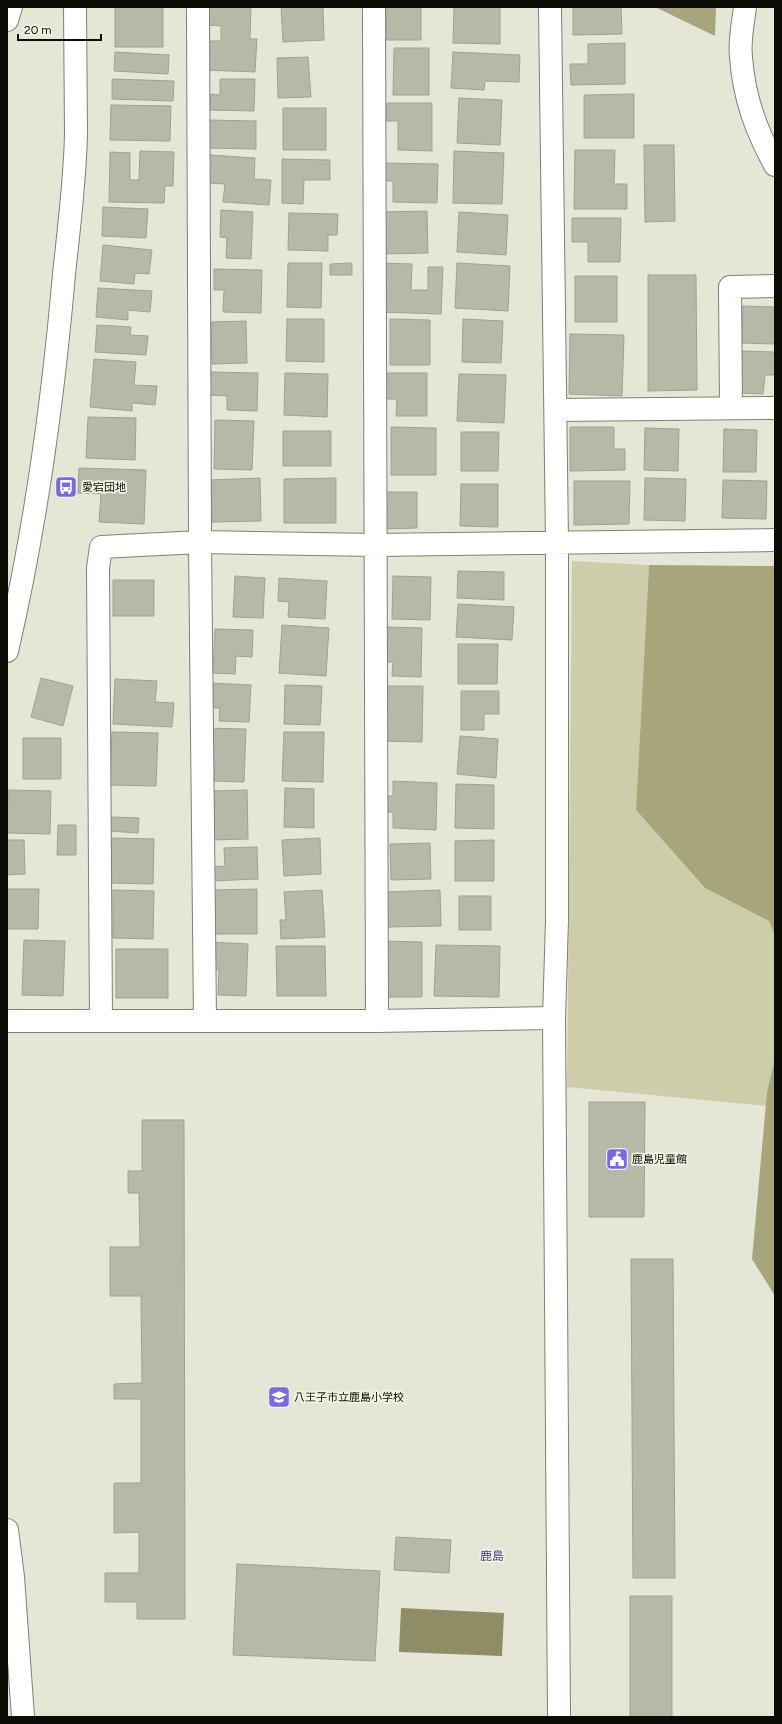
<svg xmlns="http://www.w3.org/2000/svg" width="782" height="1724" font-family="Figtree,'Noto Sans JP',sans-serif">
  <style>
    .green { fill: #cecda9 }
    .forest { fill: #a6a57c }
    .water { fill: #8e8d65 }
    .building { fill: #b8b8a9; stroke: #a1a092 }
    .lines { fill: none; stroke-linecap: round; stroke-linejoin: round }
    .minor-casing { stroke: #807f71; stroke-width: 24 }
    .tertiary-casing { stroke: #807f71; stroke-width: 24 }
    .minor { stroke: #fff; stroke-width: 22 }
    .tertiary { stroke: #fff; stroke-width: 22 }
    .labels { text-anchor: middle; dominant-baseline: central; stroke-width: 3.5; stroke-linejoin: round; paint-order: stroke }
    .poi-label { font-size: 11px; fill: #0c0c07; stroke: #f3f3e4; text-anchor: start }
    .neighbourhood-label { font-size: 12px; fill: #4a4482; stroke: #f3f3e4 }
  </style>
  <rect width="100%" height="100%" fill="#e6e6d7"/>
  <path class="green" d="M 572,561 L 649,565 L 636,810 L 705,888 L 769,921 L 775,935 L 775,1058 L 767,1092 L 766,1106 L 567,1087 Z"/>
  <path class="forest" d="M 655,7 L 716,7 L 715,36 Z
    M 649,565 L 775,566 L 775,935 L 769,921 L 705,888 L 636,810 Z
    M 775,1058 L 775,1296 L 752,1259 L 767,1092 Z"/>
  <path class="water" d="M 401,1608 L 504,1613 L 502,1656 L 399,1652 Z"/>
  <path class="building" d="M 115,7 L 163,7 L 163,47 L 115,47 Z
    M 208,7 L 251,7 L 250,39 L 257,39 L 255,72 L 204,70 L 205,41 L 221,41 L 221,26 L 208,25 Z
    M 281,7 L 323,7 L 324,40 L 283,42 Z
    M 387,7 L 421,7 L 421,40 L 386,40 Z
    M 454,7 L 500,7 L 500,44 L 453,43 Z
    M 573,7 L 621,7 L 622,34 L 573,35 Z
    M 625,43 L 625,84 L 571,85 L 570,64 L 588,64 L 588,44 Z
    M 394,48 L 429,48 L 429,95 L 393,95 Z
    M 115,52 L 169,55 L 168,74 L 114,71 Z
    M 453,52 L 520,55 L 519,82 L 485,81 L 484,90 L 451,88 Z
    M 308,57 L 311,97 L 278,98 L 277,58 Z
    M 112,79 L 174,81 L 173,101 L 112,99 Z
    M 220,79 L 255,79 L 254,111 L 210,110 L 211,94 L 220,95 Z
    M 634,94 L 634,138 L 584,138 L 584,95 Z
    M 459,98 L 502,100 L 500,145 L 457,143 Z
    M 387,103 L 432,103 L 432,151 L 398,150 L 398,121 L 386,121 Z
    M 111,105 L 171,106 L 170,141 L 110,140 Z
    M 283,108 L 326,108 L 326,150 L 283,150 Z
    M 208,120 L 256,121 L 256,149 L 207,148 Z
    M 644,145 L 674,145 L 675,221 L 645,222 Z
    M 575,150 L 615,150 L 614,184 L 627,184 L 627,209 L 574,209 Z
    M 140,151 L 174,152 L 173,186 L 165,186 L 164,203 L 109,202 L 110,152 L 130,153 L 130,180 L 139,180 Z
    M 454,151 L 504,153 L 502,204 L 453,203 Z
    M 210,155 L 255,158 L 254,179 L 271,180 L 269,205 L 223,202 L 225,184 L 208,183 Z
    M 282,159 L 330,160 L 330,180 L 304,180 L 303,204 L 282,203 Z
    M 380,163 L 438,164 L 437,203 L 393,202 L 393,181 L 380,181 Z
    M 103,207 L 148,209 L 146,238 L 102,236 Z
    M 221,210 L 253,212 L 251,259 L 226,258 L 227,238 L 220,237 Z
    M 427,211 L 428,253 L 382,254 L 381,212 Z
    M 459,212 L 508,215 L 506,255 L 457,252 Z
    M 289,213 L 338,214 L 337,235 L 328,235 L 328,251 L 288,250 Z
    M 572,218 L 621,218 L 620,262 L 588,262 L 588,242 L 572,242 Z
    M 103,245 L 152,250 L 149,274 L 135,273 L 134,284 L 100,281 Z
    M 288,263 L 322,263 L 321,308 L 287,307 Z
    M 352,263 L 352,275 L 330,275 L 330,264 Z
    M 380,263 L 412,264 L 411,290 L 428,290 L 428,267 L 443,267 L 441,314 L 379,312 Z
    M 457,263 L 510,266 L 508,311 L 455,308 Z
    M 214,269 L 262,270 L 261,313 L 223,312 L 224,290 L 214,290 Z
    M 648,275 L 696,275 L 697,390 L 648,391 Z
    M 575,276 L 617,276 L 617,322 L 575,322 Z
    M 98,288 L 152,291 L 150,312 L 128,310 L 128,320 L 96,317 Z
    M 743,306 L 775,307 L 775,344 L 742,343 Z
    M 287,319 L 324,319 L 324,362 L 286,361 Z
    M 390,319 L 430,320 L 430,365 L 390,365 Z
    M 463,319 L 503,321 L 501,363 L 462,362 Z
    M 246,321 L 247,363 L 212,364 L 211,322 Z
    M 97,325 L 131,327 L 130,335 L 148,336 L 146,355 L 95,352 Z
    M 570,334 L 624,335 L 622,396 L 569,394 Z
    M 742,351 L 775,352 L 775,375 L 765,375 L 763,394 L 740,393 Z
    M 94,359 L 136,362 L 134,385 L 157,386 L 155,405 L 132,403 L 132,411 L 90,407 Z
    M 210,372 L 258,373 L 257,411 L 227,410 L 227,396 L 209,395 Z
    M 285,373 L 328,374 L 327,417 L 284,415 Z
    M 382,373 L 427,373 L 427,416 L 396,416 L 397,399 L 381,399 Z
    M 459,374 L 506,375 L 504,423 L 457,421 Z
    M 88,417 L 136,418 L 135,460 L 86,458 Z
    M 215,420 L 254,421 L 252,470 L 214,469 Z
    M 391,427 L 436,428 L 436,475 L 391,475 Z
    M 570,427 L 614,427 L 614,449 L 625,449 L 625,470 L 570,471 Z
    M 645,428 L 679,429 L 678,471 L 644,470 Z
    M 724,429 L 757,430 L 756,472 L 723,472 Z
    M 283,431 L 331,431 L 331,466 L 283,466 Z
    M 461,432 L 499,432 L 498,471 L 461,471 Z
    M 79,468 L 146,470 L 144,524 L 99,522 L 101,494 L 78,493 Z
    M 260,478 L 261,521 L 212,522 L 211,480 Z
    M 336,478 L 336,523 L 284,523 L 284,479 Z
    M 645,478 L 686,479 L 685,521 L 644,520 Z
    M 723,480 L 767,481 L 766,519 L 722,518 Z
    M 574,481 L 630,481 L 629,524 L 574,525 Z
    M 461,484 L 498,484 L 498,527 L 460,526 Z
    M 385,492 L 417,492 L 417,528 L 386,529 Z
    M 458,571 L 504,572 L 504,600 L 457,598 Z
    M 235,576 L 265,578 L 263,618 L 233,617 Z
    M 393,576 L 431,577 L 430,620 L 392,619 Z
    M 279,578 L 327,581 L 325,619 L 288,617 L 289,602 L 278,601 Z
    M 113,580 L 154,580 L 154,616 L 113,616 Z
    M 458,604 L 514,607 L 512,640 L 456,637 Z
    M 282,625 L 329,628 L 326,676 L 279,673 Z
    M 385,627 L 422,628 L 421,677 L 392,676 L 393,662 L 385,662 Z
    M 215,629 L 253,630 L 252,657 L 236,656 L 235,674 L 213,673 Z
    M 458,644 L 498,644 L 497,684 L 458,684 Z
    M 41,678 L 73,686 L 63,726 L 31,717 Z
    M 115,679 L 157,681 L 155,702 L 174,703 L 172,727 L 113,724 Z
    M 210,683 L 251,685 L 249,722 L 219,721 L 220,708 L 208,708 Z
    M 285,685 L 322,686 L 320,725 L 284,724 Z
    M 383,686 L 423,686 L 422,742 L 382,741 Z
    M 461,691 L 499,691 L 499,714 L 484,714 L 484,730 L 461,730 Z
    M 204,728 L 246,729 L 244,782 L 214,781 L 215,764 L 203,764 Z
    M 112,732 L 158,733 L 156,786 L 110,785 Z
    M 284,732 L 324,732 L 323,782 L 282,781 Z
    M 460,736 L 498,739 L 496,778 L 457,774 Z
    M 23,738 L 61,738 L 61,779 L 23,779 Z
    M 393,781 L 437,783 L 436,830 L 393,828 L 393,812 L 380,812 L 380,796 L 393,796 Z
    M 456,784 L 494,785 L 494,829 L 455,828 Z
    M 285,788 L 314,789 L 314,828 L 284,827 Z
    M 8,790 L 51,791 L 50,834 L 7,833 Z
    M 247,790 L 248,839 L 209,840 L 213,791 Z
    M 111,817 L 139,818 L 138,833 L 110,831 Z
    M 58,825 L 76,825 L 76,855 L 57,855 Z
    M 111,838 L 154,839 L 153,884 L 110,883 Z
    M 320,838 L 321,874 L 284,876 L 282,840 Z
    M 7,840 L 24,840 L 25,874 L 7,875 Z
    M 494,840 L 494,881 L 455,881 L 455,841 Z
    M 430,843 L 431,879 L 391,880 L 390,844 Z
    M 257,847 L 258,879 L 212,881 L 211,867 L 225,866 L 224,848 Z
    M 7,889 L 39,889 L 38,929 L 7,929 Z
    M 257,889 L 257,934 L 213,934 L 212,890 Z
    M 113,890 L 154,891 L 153,939 L 113,938 Z
    M 322,890 L 325,937 L 281,939 L 280,920 L 286,920 L 284,892 Z
    M 440,890 L 441,926 L 387,927 L 386,892 Z
    M 459,896 L 491,896 L 491,930 L 459,930 Z
    M 24,940 L 65,941 L 63,996 L 22,995 Z
    M 383,941 L 422,942 L 422,997 L 383,997 Z
    M 209,942 L 248,944 L 246,996 L 218,995 L 219,970 L 208,969 Z
    M 436,945 L 500,946 L 499,997 L 434,996 Z
    M 276,946 L 325,946 L 326,996 L 277,996 Z
    M 116,949 L 168,949 L 168,998 L 116,998 Z
    M 589,1102 L 645,1102 L 644,1217 L 589,1217 Z
    M 142,1120 L 184,1120 L 185,1619 L 137,1619 L 137,1602 L 105,1602 L 105,1573 L 139,1573 L 139,1532 L 114,1533 L 114,1483 L 141,1483 L 141,1399 L 114,1399 L 114,1384 L 142,1383 L 141,1296 L 110,1296 L 110,1247 L 140,1247 L 139,1193 L 128,1193 L 128,1171 L 142,1171 Z
    M 631,1259 L 673,1259 L 675,1578 L 633,1578 Z
    M 396,1537 L 451,1540 L 449,1573 L 394,1570 Z
    M 237,1564 L 380,1571 L 375,1661 L 233,1655 Z
    M 630,1596 L 672,1596 L 672,1717 L 630,1717 Z"/>
  <g class="lines">
    <g class="minor-casing">
      <path id="minor" d="M 198,7 L 200,542 L 205,1020
        M 374,7 L 377,1021
        M 7,20 L 11,7
        M 731,407 L 730,287 L 775,286
        M 556,410 L 775,408
        M 7,1021 L 377,1021 L 554,1018 L 557,920 L 557,542 L 550,7
        M 101,1021 L 98,568 L 101,547 L 200,542 L 376,545 L 775,540"/>
    </g>
    <g class="tertiary-casing">
      <path id="tertiary" d="M 745,7 C 743,23 739,41 741,57 C 744,98 756,130 775,165
        M 7,651 C 36,526 53,401 64,274 C 69,227 75,181 76,134 C 76,92 75,49 75,7
        M 554,1018 L 559,1717
        M 7,1530 L 13,1577 L 23,1717"/>
    </g>
    <use href="#minor" class="minor"/>
    <use href="#tertiary" class="tertiary"/>
  </g>
  <defs>
    <g id="bus-square" transform="scale(1.15)"><rect x="-9" y="-9" width="18" height="18" rx="4" fill="#7a69e4" stroke="#f3f3e4"/><path d="M-5-6H5V4H4V6H2V4H-2V6H-4V4H-5ZM-3.5-4V0h7V-4ZM-3.5 1.2v1.5H-2V1.2ZM2 1.2v1.5H3.5V1.2Z" fill="#fff"/></g>
    <g id="civic-square" transform="scale(1.15)"><rect x="-9" y="-9" width="18" height="18" rx="4" fill="#7a69e4" stroke="#f3f3e4"/><path d="M-.6-6.5H3V-4.5H.6V-3L4-1V1h2V6H-6V1h2V-1L-.6-3ZM-1.2 2.5V6h2.4V2.5Z" fill="#fff"/></g>
    <g id="school-square" transform="scale(1.15)"><rect x="-9" y="-9" width="18" height="18" rx="4" fill="#7a69e4" stroke="#f3f3e4"/><path d="M0-5L7-2L0 1L-7-2ZM-4 1L0 2.5L4 1V4Q0 6-4 4Z" fill="#fff"/></g>
  </defs>
  <g fill-rule="evenodd">
    <use href="#bus-square" x="66" y="487"/>
    <use href="#civic-square" x="617" y="1159"/>
    <use href="#school-square" x="279" y="1397"/>
  </g>
  <g class="labels">
    <g class="poi-label">
      <text x="82" y="487">愛宕団地</text>
      <text x="632" y="1159">鹿島児童館</text>
      <text x="294" y="1397">八王子市立鹿島小学校</text>
    </g>
    <g class="neighbourhood-label">
      <text x="492" y="1556">鹿島</text>
    </g>
  </g>
  <rect width="782" height="1724" fill="none" stroke="#0c0c07" stroke-width="16"/>
  <path d="M18 34v6h83v-6" fill="none" stroke="#0c0c07" stroke-width="2"/>
  <text x="24" y="34" font-size="12" fill="#0c0c07" stroke="#f3f3e4" stroke-width="3" paint-order="stroke">20 m</text>
</svg>
